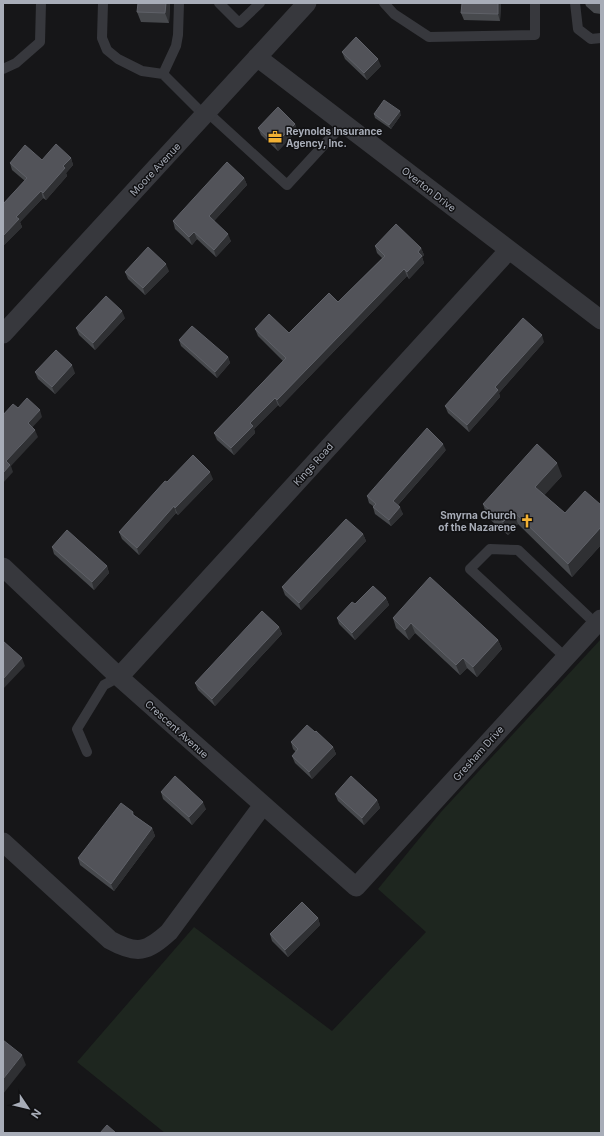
<svg xmlns="http://www.w3.org/2000/svg" width="604" height="1136" font-family="Inter,sans-serif">
  <style>
    .green { fill: #1e261f }
    .lines { fill: none; stroke-linecap: round; stroke-linejoin: round }
    .service { stroke: #37383d; stroke-width: 10 }
    .minor { stroke: #37383d; stroke-width: 19 }
    .wall { fill: #47494d }
    .shaded-wall { fill: #2f3033 }
    .building { fill: #525359; stroke: #5f6168 }
    .labels { text-anchor: middle; dominant-baseline: central; stroke-width: 3; stroke-linejoin: round; paint-order: stroke }
    .poi-label { font-size: 10px; font-weight: bold; fill: #a8adb8; stroke: #111113; text-anchor: start }
    .street-label { font-size: 10px; fill: #a8adb8; stroke: #111113 }
  </style>
  <rect width="100%" height="100%" fill="#161618"/>
  <path class="green" d="M 601,639 L 601,1133 L 165,1133 L 77,1062 L 194,927 L 332,1031 L 426,932 L 378,889 L 441,812 Z"/>
  <g class="lines">
    <path class="service" d="M 103,3 L 102,38 L 107,50 L 118,59 L 142,71 L 163,74 L 204,115
      M 219,3 L 239,23 L 260,3
      M 384,3 L 394,14 L 429,37 L 535,35 L 535,3
      M 575,3 L 578,29 L 591,39 L 601,38
      M 3,69 L 16,63 L 40,42 L 41,3
      M 163,74 L 176,46 L 178,35 L 179,3
      M 207,112 L 287,185 L 344,123
      M 565,657 L 470,569 L 490,549 L 518,550 L 596,624
      M 87,752 L 77,729 L 104,685 L 119,677"/>
    <path class="minor" d="M 257,57 L 601,320
      M 3,334 L 307,3
      M 3,567 L 119,677 L 356,887 L 601,619
      M 119,677 L 508,251
      M 3,842 L 110,940 C 137,955 147,952 169,932 L 263,805"/>
  </g>
  <path class="wall" d="M 170,3 L 169,23 L 141,22 L 137,12 Z
    M 501,3 L 500,21 L 464,20 L 461,13 Z
    M 585,3 L 601,3 L 601,14 L 594,13 L 586,6 Z
    M 342,52 L 381,66 L 367,80 L 345,59 Z
    M 374,114 L 401,115 L 391,129 L 375,118 Z
    M 295,124 L 297,131 L 278,151 L 261,135 L 258,128 Z
    M 71,158 L 73,165 L 66,173 L 67,176 L 46,200 L 43,198 L 20,222 L 22,227 L 3,246 L 3,204 L 25,181 L 12,170 L 10,163 Z
    M 244,178 L 247,185 L 214,221 L 231,241 L 216,257 L 197,239 L 192,245 L 175,229 L 173,221 Z
    M 375,246 L 421,248 L 424,255 L 422,257 L 424,263 L 409,279 L 407,276 L 280,407 L 278,405 L 254,429 L 255,433 L 234,455 L 217,440 L 214,433 L 283,361 L 258,336 L 255,329 L 289,333 L 338,302 L 382,258 L 377,253 Z
    M 169,271 L 145,295 L 128,279 L 125,272 Z
    M 125,318 L 95,350 L 79,335 L 76,328 Z
    M 179,340 L 228,357 L 230,363 L 217,378 L 181,346 Z
    M 544,342 L 499,393 L 500,397 L 469,432 L 448,413 L 445,406 Z
    M 35,372 L 75,373 L 55,394 L 38,379 Z
    M 446,450 L 398,505 L 403,514 L 391,526 L 375,514 L 373,507 L 373,506 L 369,503 L 367,496 Z
    M 562,476 L 544,495 L 565,513 L 601,505 L 601,545 L 572,577 L 518,524 L 508,535 L 487,517 L 483,504 Z
    M 213,479 L 178,515 L 176,513 L 139,555 L 122,539 L 119,532 L 167,482 Z
    M 363,534 L 366,541 L 301,610 L 285,595 L 282,587 Z
    M 52,547 L 107,566 L 109,573 L 94,590 L 54,554 Z
    M 386,598 L 389,605 L 355,640 L 339,624 L 337,618 L 355,604 Z
    M 393,618 L 498,640 L 502,649 L 477,677 L 467,668 L 460,675 L 415,633 L 409,640 L 396,628 Z
    M 279,627 L 282,634 L 215,706 L 198,690 L 195,683 Z
    M 315,732 L 333,747 L 336,754 L 312,779 L 295,763 L 292,756 L 296,752 L 293,749 L 291,742 Z
    M 161,792 L 206,809 L 192,825 L 163,799 Z
    M 335,794 L 377,800 L 380,808 L 364,825 L 338,801 Z
    M 133,812 L 134,815 L 152,828 L 155,836 L 114,891 L 80,865 L 78,858 Z
    M 318,918 L 320,925 L 288,957 L 272,941 L 270,934 Z"/>
  <path class="shaded-wall" d="M 166,3 L 170,3 L 169,23 L 165,13 Z
    M 498,3 L 501,3 L 500,21 L 498,14 Z
    M 378,59 L 381,66 L 367,80 L 364,73 Z
    M 400,111 L 401,115 L 391,129 L 389,125 Z
    M 295,124 L 297,131 L 278,151 L 275,144 Z
    M 71,158 L 73,165 L 66,173 L 67,176 L 46,200 L 43,193 L 63,166 Z
    M 244,178 L 247,185 L 212,223 L 209,216 Z
    M 41,191 L 43,198 L 20,222 L 22,227 L 3,246 L 3,236 L 16,217 Z
    M 194,232 L 197,239 L 192,245 L 189,237 Z
    M 228,234 L 231,241 L 216,257 L 214,250 Z
    M 421,248 L 424,255 L 422,257 L 424,263 L 409,279 L 407,272 L 418,252 Z
    M 166,264 L 169,271 L 145,295 L 143,288 Z
    M 404,269 L 407,276 L 280,407 L 277,400 Z
    M 122,311 L 125,318 L 95,350 L 93,343 Z
    M 542,335 L 544,342 L 499,393 L 500,397 L 469,432 L 467,425 L 495,387 Z
    M 228,357 L 230,363 L 217,378 L 215,372 Z
    M 72,365 L 75,373 L 55,394 L 52,387 Z
    M 275,398 L 278,405 L 254,429 L 255,433 L 234,455 L 231,448 L 250,423 Z
    M 40,410 L 42,417 L 30,430 L 28,423 Z
    M 35,430 L 38,437 L 11,466 L 13,472 L 3,483 L 3,473 L 6,461 Z
    M 443,444 L 446,450 L 395,508 L 393,501 Z
    M 557,463 L 562,476 L 540,500 L 535,487 Z
    M 210,472 L 213,479 L 178,515 L 175,508 Z
    M 174,506 L 176,513 L 139,555 L 137,548 Z
    M 400,507 L 403,514 L 391,526 L 389,520 Z
    M 513,511 L 518,524 L 508,535 L 503,522 Z
    M 601,527 L 601,545 L 572,577 L 568,564 Z
    M 363,534 L 366,541 L 301,610 L 299,603 Z
    M 107,566 L 109,573 L 94,590 L 92,582 Z
    M 386,598 L 389,605 L 355,640 L 352,633 Z
    M 411,623 L 415,633 L 409,640 L 405,630 Z
    M 279,627 L 282,634 L 215,706 L 212,699 Z
    M 498,640 L 502,649 L 477,677 L 473,667 Z
    M 22,658 L 25,666 L 3,689 L 3,679 Z
    M 463,658 L 467,668 L 460,675 L 456,665 Z
    M 333,747 L 336,754 L 312,779 L 309,772 Z
    M 377,800 L 380,808 L 364,825 L 362,818 Z
    M 203,802 L 206,809 L 192,825 L 189,817 Z
    M 152,828 L 155,836 L 114,891 L 111,884 Z
    M 318,918 L 320,925 L 288,957 L 285,950 Z
    M 22,1055 L 26,1065 L 3,1094 L 3,1079 Z"/>
  <path class="building" d="M 138,3 L 166,3 L 165,13 L 137,12 Z
    M 462,3 L 498,3 L 498,14 L 461,13 Z
    M 356,37 L 378,59 L 364,73 L 342,52 Z
    M 384,100 L 400,111 L 389,125 L 374,114 Z
    M 278,107 L 295,124 L 275,144 L 258,128 Z
    M 56,144 L 71,158 L 63,166 L 65,168 L 43,193 L 41,191 L 16,217 L 19,219 L 3,236 L 3,204 L 27,178 L 10,163 L 25,145 L 42,160 Z
    M 227,162 L 244,178 L 209,216 L 228,234 L 214,250 L 194,232 L 189,237 L 173,221 Z
    M 396,224 L 421,248 L 418,252 L 422,256 L 407,272 L 404,269 L 277,400 L 275,398 L 250,423 L 253,426 L 231,448 L 214,433 L 286,358 L 255,329 L 269,314 L 289,333 L 329,293 L 338,302 L 385,256 L 375,246 Z
    M 148,247 L 166,264 L 143,288 L 125,272 Z
    M 106,296 L 122,311 L 93,343 L 76,328 Z
    M 523,318 L 542,335 L 495,387 L 498,390 L 467,425 L 445,406 Z
    M 192,326 L 228,357 L 215,372 L 179,340 Z
    M 56,350 L 72,365 L 52,387 L 35,372 Z
    M 27,398 L 40,410 L 28,423 L 35,430 L 6,461 L 10,465 L 3,473 L 3,415 L 13,404 L 18,408 Z
    M 427,428 L 443,444 L 393,501 L 400,507 L 389,520 L 373,507 L 376,504 L 367,496 Z
    M 537,444 L 557,463 L 535,487 L 565,513 L 585,491 L 601,505 L 601,527 L 568,564 L 513,511 L 503,522 L 483,504 Z
    M 193,455 L 210,472 L 175,508 L 174,506 L 137,548 L 119,532 L 165,481 L 167,482 Z
    M 346,519 L 363,534 L 299,603 L 282,587 Z
    M 67,530 L 107,566 L 92,582 L 52,547 Z
    M 430,577 L 498,640 L 473,667 L 463,658 L 456,665 L 411,623 L 405,630 L 393,618 Z
    M 373,586 L 386,598 L 352,633 L 337,618 L 352,602 L 355,604 Z
    M 262,611 L 279,627 L 212,699 L 195,683 Z
    M 3,641 L 22,658 L 3,679 Z
    M 307,725 L 315,732 L 316,731 L 333,747 L 309,772 L 292,756 L 298,749 L 291,742 Z
    M 175,776 L 203,802 L 189,817 L 161,792 Z
    M 351,776 L 377,800 L 362,818 L 335,794 Z
    M 121,803 L 133,812 L 132,814 L 152,828 L 111,884 L 78,858 Z
    M 302,902 L 318,918 L 285,950 L 270,934 Z
    M 3,1040 L 22,1055 L 3,1079 Z
    M 107,1125 L 116,1133 L 100,1133 Z"/>
  <defs>
    <g id="office-bare" transform="scale(1.08)"><path d="M-6-3h4V-5.5h4V-3h4V5H-6ZM-1-4.5V-3h2v-1.5ZM-6 0V1H6V0Z" fill="#f2b134" stroke="#111113" stroke-width="2.5" paint-order="stroke"/></g>
    <g id="church-bare" transform="scale(1.08)"><path d="M-1.2-6h2.4v3.5h3.3v2.4h-3.3V6h-2.4V-.1h-3.3v-2.4h3.3Z" fill="#f2b134" stroke="#111113" stroke-width="2.5" paint-order="stroke"/></g>
  </defs>
  <g fill-rule="evenodd">
    <use href="#office-bare" x="275" y="137"/>
    <use href="#church-bare" x="527" y="521"/>
  </g>
  <g class="labels">
    <g class="poi-label">
      <text x="286" y="131">Reynolds Insurance<tspan x="286" dy="12">Agency, Inc.</tspan></text>
      <text x="516" y="515" text-anchor="end">Smyrna Church<tspan x="516" dy="12">of the Nazarene</tspan></text>
    </g>
    <g class="street-label">
      <text transform="translate(155 169) rotate(-47)">Moore Avenue</text>
      <text transform="translate(429 189) rotate(38)">Overton Drive</text>
      <text transform="translate(313 464) rotate(-48)">Kings Road</text>
      <text transform="translate(177 729) rotate(42)">Crescent Avenue</text>
      <text transform="translate(478 753) rotate(-48)">Gresham Drive</text>
    </g>
  </g>
  <rect width="604" height="1136" fill="none" stroke="#a8adb8" stroke-width="8"/>
  <g transform="translate(28 1108) rotate(125)" stroke="#111113" stroke-width="3" paint-order="stroke">
  <path d="M0-3L7 15L0 10L-7 15Z" fill="#a8adb8"/>
  <text y="-6" font-size="11" font-weight="bold" text-anchor="middle" fill="#a8adb8">N</text>
  </g>
</svg>
